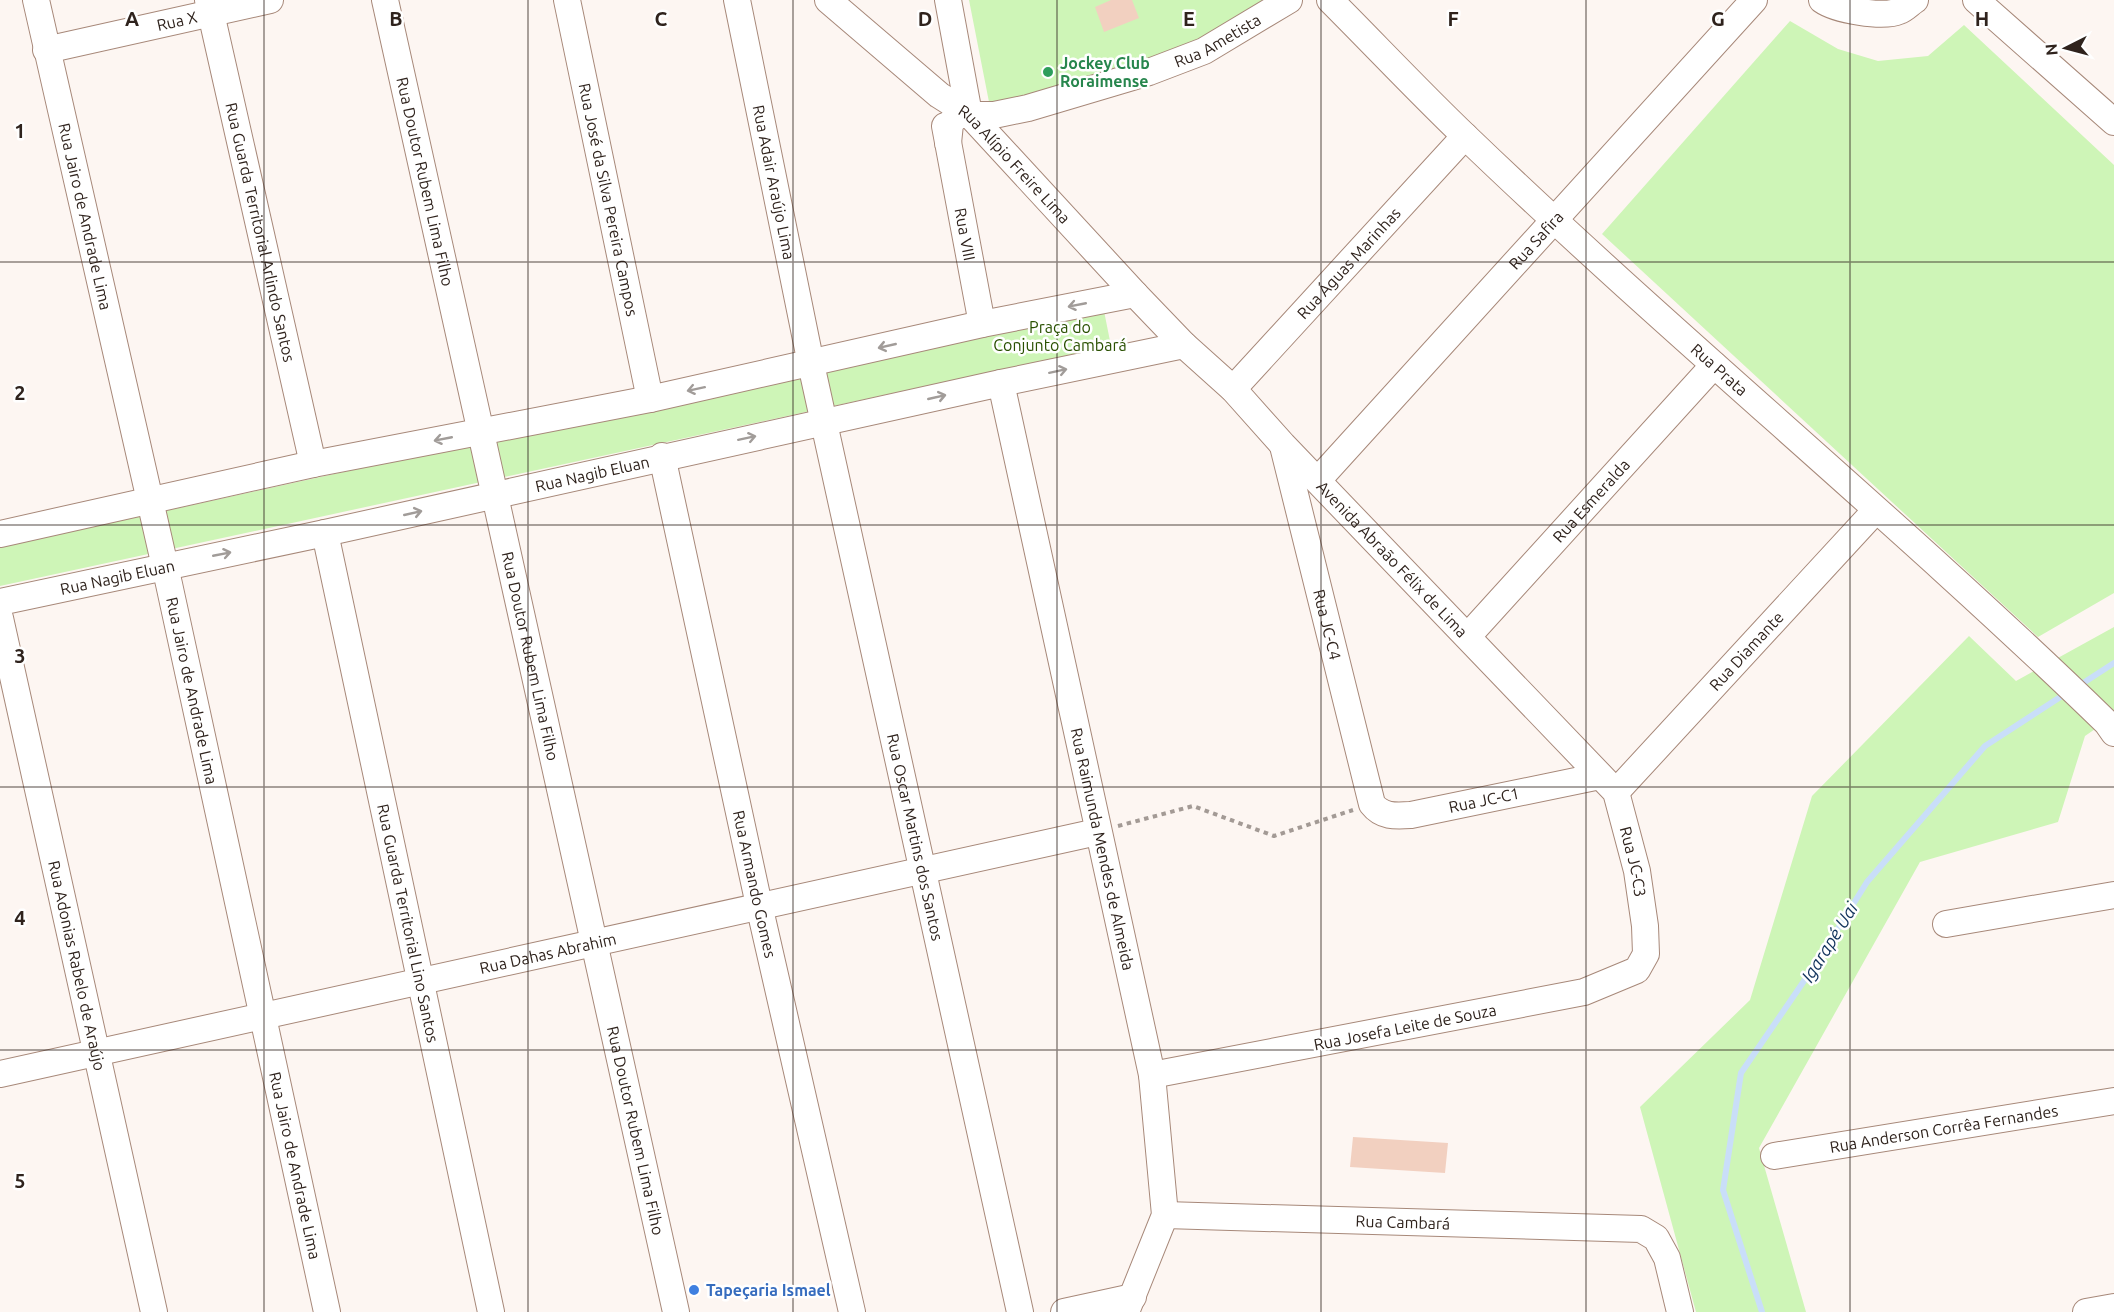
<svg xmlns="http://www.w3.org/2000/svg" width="2114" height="1312" font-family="Ubuntu,sans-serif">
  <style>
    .green { fill: #cef5b7 }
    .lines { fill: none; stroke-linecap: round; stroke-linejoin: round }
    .stream { stroke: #c9def9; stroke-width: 6 }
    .building { fill: #f2d0c0 }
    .minor-casing { stroke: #a78879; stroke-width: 28 }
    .path { stroke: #a39a95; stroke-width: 4; stroke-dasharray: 4.5 4.5; stroke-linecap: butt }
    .minor { stroke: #fff; stroke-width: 26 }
    .oneway { stroke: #a19c99 }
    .grid { fill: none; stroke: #2f231d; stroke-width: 1.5; stroke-opacity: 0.55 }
    .leisure-dot { fill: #2e9e5b; stroke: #fff; stroke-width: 2 }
    .shop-dot { fill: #3f7fe0; stroke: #fff; stroke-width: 2 }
    .labels { text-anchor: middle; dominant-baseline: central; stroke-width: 5; stroke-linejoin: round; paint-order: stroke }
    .street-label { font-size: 16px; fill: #2f231d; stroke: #fff }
    .leisure-label { font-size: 16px; font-weight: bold; fill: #27864d; stroke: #fff; text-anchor: start }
    .park-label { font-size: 16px; fill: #295000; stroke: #fff }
    .shop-label { font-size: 16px; font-weight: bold; fill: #366cbe; stroke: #fff; text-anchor: start }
    .water-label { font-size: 18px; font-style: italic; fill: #10325b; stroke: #fff }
    .grid-label { font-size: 20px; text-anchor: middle; font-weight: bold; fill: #2f231d; stroke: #fff; stroke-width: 5; stroke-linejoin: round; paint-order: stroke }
  </style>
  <rect width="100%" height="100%" fill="#fdf6f2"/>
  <path class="green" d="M 969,0 L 1263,0 L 1180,50 L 1046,94 L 989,102 Z
    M 1790,21 L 1838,49 L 1878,61 L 1928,56 L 1964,25 L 2114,165 L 2114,593 L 2038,637 L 1602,234 Z
    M 1103,306 L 1111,346 L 0,586 L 0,547 Z
    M 2114,627 L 2114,716 L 2085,736 L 2058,822 L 1920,862 L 1759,1148 L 1806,1312 L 1696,1312 L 1640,1107 L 1750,1000 L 1812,796 L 1969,636 L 2016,681 Z"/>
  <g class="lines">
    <path class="stream" d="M 2077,687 L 2114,663
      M 1762,1312 L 1723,1190 L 1741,1073 L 1817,962 L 1867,882 L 1985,746 L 2068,692"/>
  </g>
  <path class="building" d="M 1111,0 L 1132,0 L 1139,18 L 1104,32 L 1095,7 Z
    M 1353,1137 L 1448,1143 L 1445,1173 L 1350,1167 Z"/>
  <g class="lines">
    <g class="minor-casing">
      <g id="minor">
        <path id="s1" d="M 36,0 L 169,584 L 327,1312"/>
        <path id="s2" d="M 208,0 L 313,464"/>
        <path id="s3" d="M 385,0 L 676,1312"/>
        <path id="s4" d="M 567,0 L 650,399"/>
        <path id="s5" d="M 737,0 L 811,364 L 1020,1312"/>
        <path id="s6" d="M 828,0 L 939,95 L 969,114 L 1135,294 L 1184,345 L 1233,389 L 1283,445 L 1616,792 L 1637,871 L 1645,926 L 1646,954 L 1637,970 L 1584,992 L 1152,1075"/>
        <path d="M 948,0 L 969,114"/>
        <path id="s7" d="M 1330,0 C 1375,45 1419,92 1465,136 C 1674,337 1899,521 2107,723 L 2114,733"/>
        <path d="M 1822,0 C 1836,10 1883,18 1899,11 C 1905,9 1910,3 1915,0"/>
        <path d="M 1976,0 L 2114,122"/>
        <path id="s8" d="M 46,50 L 270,0"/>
        <path id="s9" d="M 945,126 L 982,324"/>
        <path id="s10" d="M 948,143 L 950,124 L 957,115 L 994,115 L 1028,108 L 1149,72 L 1204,51 L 1289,0"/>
        <path id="s11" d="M 1001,383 L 1152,1075 L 1165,1215 L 1126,1312"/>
        <path id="s12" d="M 1233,389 L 1465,136"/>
        <path id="s13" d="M 1283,446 L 1372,804 C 1382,817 1395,816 1411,815 L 1600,776"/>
        <path id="s14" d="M 662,456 L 759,905 L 852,1312"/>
        <path id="s15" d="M 1318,480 L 1754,0"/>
        <path id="s16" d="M 325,533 L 491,1312"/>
        <path d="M 0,534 L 313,464 L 650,399 L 982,324 L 1135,294"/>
        <path id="s17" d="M 0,602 L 325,533 L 1001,383 L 1184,345"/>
        <path id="s18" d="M 0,618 L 154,1312"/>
        <path id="s19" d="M 1468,636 L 1714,365"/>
        <path id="s20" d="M 1616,792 L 1876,510"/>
        <path d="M 1946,924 L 2114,895"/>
        <path id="s21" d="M 0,1074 L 1097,832"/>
        <path id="s22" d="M 1774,1156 L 2114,1101"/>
        <path id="s23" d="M 1165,1215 L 1641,1229 L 1656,1238 L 1667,1258 L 1680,1312"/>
        <path d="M 1064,1312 L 1133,1297"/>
        <path d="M 2086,1312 L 2114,1307"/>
      </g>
    </g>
    <path class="path" d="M 1118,826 L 1193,806 L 1274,836 L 1353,810"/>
    <use href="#minor" class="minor"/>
  </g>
  <defs><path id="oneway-shaft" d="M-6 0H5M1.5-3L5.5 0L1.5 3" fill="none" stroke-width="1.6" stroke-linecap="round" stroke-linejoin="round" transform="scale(1.5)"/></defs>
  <g class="oneway">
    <use href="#oneway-shaft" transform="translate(1077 305) rotate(169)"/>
    <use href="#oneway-shaft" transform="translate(887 346) rotate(167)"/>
    <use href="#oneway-shaft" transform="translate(1058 371) rotate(-12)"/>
    <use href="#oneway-shaft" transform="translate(696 389) rotate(168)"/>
    <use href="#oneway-shaft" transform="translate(937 397) rotate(-13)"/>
    <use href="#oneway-shaft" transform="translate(747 438) rotate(-12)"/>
    <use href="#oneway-shaft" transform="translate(443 439) rotate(169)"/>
    <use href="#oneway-shaft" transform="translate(413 513) rotate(-13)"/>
    <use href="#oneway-shaft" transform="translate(222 554) rotate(-11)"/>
  </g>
  <path class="grid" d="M 264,0 L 264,1312M 528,0 L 528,1312M 793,0 L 793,1312M 1057,0 L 1057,1312M 1321,0 L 1321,1312M 1586,0 L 1586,1312M 1850,0 L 1850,1312M 0,262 L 2114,262M 0,525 L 2114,525M 0,787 L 2114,787M 0,1050 L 2114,1050"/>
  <circle class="leisure-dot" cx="1048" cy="72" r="6"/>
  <circle class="shop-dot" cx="694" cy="1290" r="6"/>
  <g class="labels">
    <g class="street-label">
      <text stroke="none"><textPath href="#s8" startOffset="134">Rua X</textPath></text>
      <text stroke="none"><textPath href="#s10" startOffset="304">Rua Ametista</textPath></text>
      <text stroke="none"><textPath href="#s6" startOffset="249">Rua Alípio Freire Lima</textPath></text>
      <text stroke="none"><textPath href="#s3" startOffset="186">Rua Doutor Rubem Lima Filho</textPath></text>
      <text stroke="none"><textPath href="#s5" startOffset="186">Rua Adair Araújo Lima</textPath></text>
      <text stroke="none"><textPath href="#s4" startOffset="204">Rua José da Silva Pereira Campos</textPath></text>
      <text stroke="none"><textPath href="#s1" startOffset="222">Rua Jairo de Andrade Lima</textPath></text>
      <text stroke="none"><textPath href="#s2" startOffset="238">Rua Guarda Territorial Arlindo Santos</textPath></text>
      <text stroke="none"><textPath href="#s9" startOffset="110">Rua VIII</textPath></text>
      <text stroke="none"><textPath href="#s15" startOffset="324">Rua Safira</textPath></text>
      <text stroke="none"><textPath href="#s12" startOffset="171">Rua Águas Marinhas</textPath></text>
      <text stroke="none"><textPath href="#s7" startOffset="537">Rua Prata</textPath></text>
      <text stroke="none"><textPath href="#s17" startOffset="606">Rua Nagib Eluan</textPath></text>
      <text stroke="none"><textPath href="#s19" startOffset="183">Rua Esmeralda</textPath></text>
      <text stroke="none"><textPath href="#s6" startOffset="796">Avenida Abraão Félix de Lima</textPath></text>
      <text stroke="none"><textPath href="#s17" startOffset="120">Rua Nagib Eluan</textPath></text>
      <text stroke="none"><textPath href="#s13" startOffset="184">Rua JC-C4</textPath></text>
      <text stroke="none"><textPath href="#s20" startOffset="192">Rua Diamante</textPath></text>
      <text stroke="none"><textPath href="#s3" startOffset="672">Rua Doutor Rubem Lima Filho</textPath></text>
      <text stroke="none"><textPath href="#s1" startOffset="708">Rua Jairo de Andrade Lima</textPath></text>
      <text stroke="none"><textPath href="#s13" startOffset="486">Rua JC-C1</textPath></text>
      <text stroke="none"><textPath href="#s5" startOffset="856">Rua Oscar Martins dos Santos</textPath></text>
      <text stroke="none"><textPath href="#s11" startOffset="477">Rua Raimunda Mendes de Almeida</textPath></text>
      <text stroke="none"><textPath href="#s6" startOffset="1191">Rua JC-C3</textPath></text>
      <text stroke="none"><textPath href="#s14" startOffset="438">Rua Armando Gomes</textPath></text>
      <text stroke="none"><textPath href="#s16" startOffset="399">Rua Guarda Territorial Lino Santos</textPath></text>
      <text stroke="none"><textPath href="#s21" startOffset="561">Rua Dahas Abrahim</textPath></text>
      <text stroke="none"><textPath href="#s18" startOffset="356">Rua Adonias Rabelo de Araújo</textPath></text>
      <text transform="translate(1405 1027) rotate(-11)">Rua Josefa Leite de Souza</text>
      <text stroke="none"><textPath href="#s22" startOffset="172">Rua Anderson Corrêa Fernandes</textPath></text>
      <text stroke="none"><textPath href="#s3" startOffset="1158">Rua Doutor Rubem Lima Filho</textPath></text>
      <text stroke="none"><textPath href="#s1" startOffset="1194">Rua Jairo de Andrade Lima</textPath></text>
      <text stroke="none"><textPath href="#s23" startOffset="238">Rua Cambará</textPath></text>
    </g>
    <g class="leisure-label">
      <text x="1060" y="63">Jockey Club<tspan x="1060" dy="18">Roraimense</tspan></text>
    </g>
    <g class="park-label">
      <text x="1060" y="327">Praça do<tspan x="1060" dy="18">Conjunto Cambará</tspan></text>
    </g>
    <g class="shop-label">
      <text x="706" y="1290">Tapeçaria Ismael</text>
    </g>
    <g class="water-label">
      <text transform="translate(1829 942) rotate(-58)">Igarapé Uai</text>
    </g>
  </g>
  <g class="grid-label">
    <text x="132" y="26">A</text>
    <text x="396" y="26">B</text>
    <text x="661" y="26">C</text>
    <text x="925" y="26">D</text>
    <text x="1189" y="26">E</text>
    <text x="1453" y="26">F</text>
    <text x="1718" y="26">G</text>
    <text x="1982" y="26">H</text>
    <text x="20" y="138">1</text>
    <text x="20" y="400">2</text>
    <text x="20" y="663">3</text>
    <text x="20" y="925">4</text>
    <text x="20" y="1188">5</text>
  </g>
  <g transform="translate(2066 48) rotate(264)" stroke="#ffffff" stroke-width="4.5" paint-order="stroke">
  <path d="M0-4.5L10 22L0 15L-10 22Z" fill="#2f231d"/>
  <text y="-9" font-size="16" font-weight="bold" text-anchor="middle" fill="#2f231d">N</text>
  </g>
</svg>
